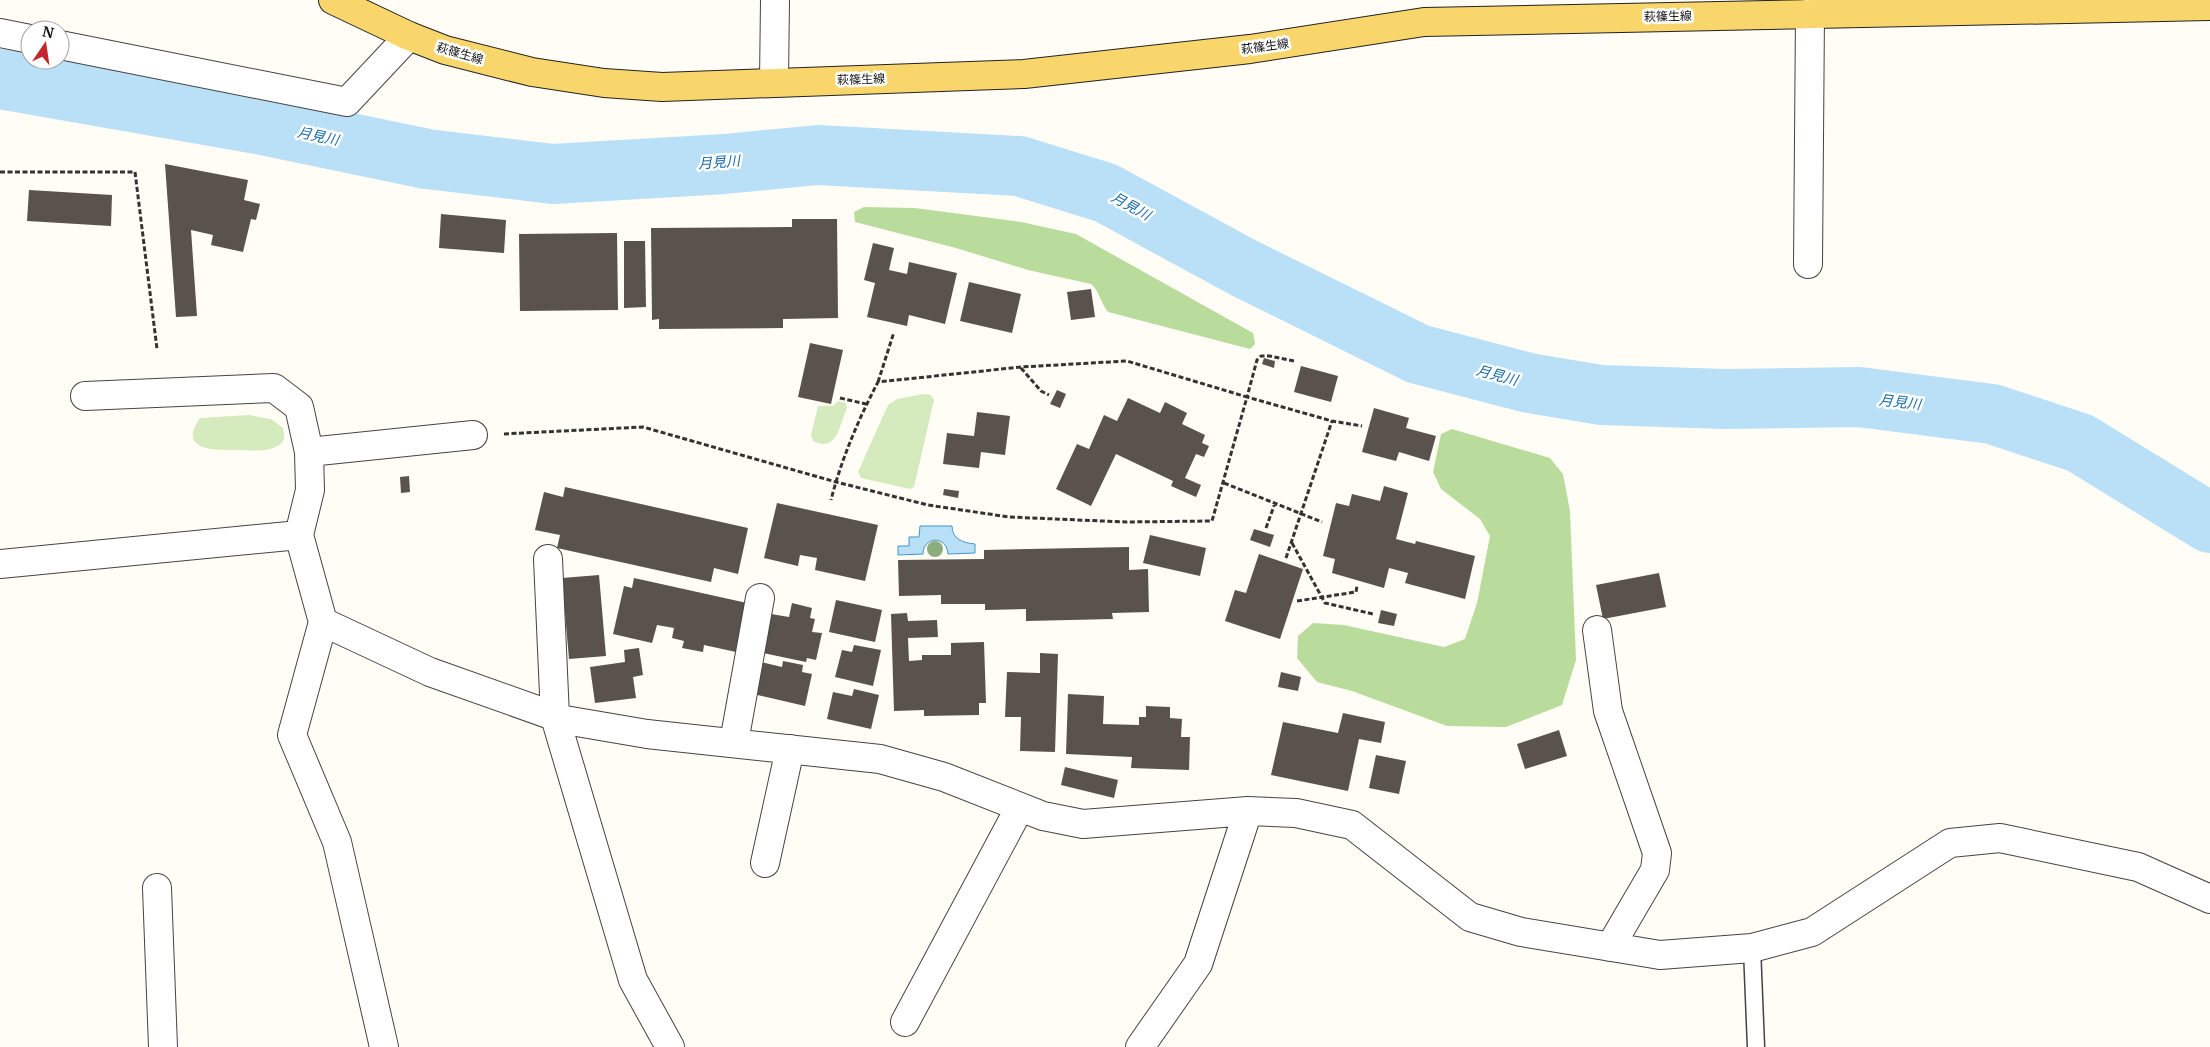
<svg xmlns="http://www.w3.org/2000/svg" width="2210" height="1047" font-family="Merriweather,'Noto Sans JP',serif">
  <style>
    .green { fill: #d5ebbd }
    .forest { fill: #b9dc9c }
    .water { fill: #b9e0f7; stroke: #3f96cf }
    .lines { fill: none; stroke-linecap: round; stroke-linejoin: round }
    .river { stroke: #b9e0f7; stroke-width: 60 }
    .building { fill: #5a524d }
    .service-casing { stroke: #444; stroke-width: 19 }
    .minor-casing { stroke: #444; stroke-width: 30 }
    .tertiary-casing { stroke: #444; stroke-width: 30 }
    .primary-casing { stroke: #222; stroke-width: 30 }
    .path { stroke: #333; stroke-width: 3; stroke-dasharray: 5 2.5; stroke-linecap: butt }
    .service { stroke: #fff; stroke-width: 16 }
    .minor { stroke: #fff; stroke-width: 28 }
    .tertiary { stroke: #fff; stroke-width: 28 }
    .primary { stroke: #f9d66b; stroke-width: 28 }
    .tree { fill: #8dad7f }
    .labels { text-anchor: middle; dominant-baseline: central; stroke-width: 5; stroke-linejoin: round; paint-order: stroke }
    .street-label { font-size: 12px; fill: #111; stroke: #fff }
    .water-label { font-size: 14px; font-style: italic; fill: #1768a6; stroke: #fff }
  </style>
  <rect width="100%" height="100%" fill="#fffdf5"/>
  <path class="green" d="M 924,394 L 931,395 L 934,400 L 914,487 L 910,489 L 861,478 L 858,472 L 888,405 L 897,399 Z
    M 838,401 L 846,403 L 847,408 C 839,426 837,453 813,441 L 811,435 L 818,406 L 833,406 Z
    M 249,415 L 271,419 L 283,428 C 284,434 286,441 279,445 C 268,453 250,450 237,450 C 215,450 177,451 200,418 Z"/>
  <path class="forest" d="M 864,207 L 915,208 L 1021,222 L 1076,234 L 1253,333 L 1255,344 L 1250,349 L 1108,312 C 1100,302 1100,292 1091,284 L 1028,270 L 956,248 L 855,222 L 854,212 Z
    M 1452,429 L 1550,458 L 1563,474 L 1570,511 L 1576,660 L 1562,705 L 1506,727 L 1447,726 L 1352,691 L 1317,682 L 1297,658 L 1298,636 L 1313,623 L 1344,625 L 1444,647 L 1465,639 L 1477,603 L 1490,536 L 1480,519 L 1441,489 L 1433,472 L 1441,434 Z"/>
  <path class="water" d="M 920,526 L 952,526 C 952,539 963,543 975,544 L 975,553 L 948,554 C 947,535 923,536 923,554 L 898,555 L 898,546 L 909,546 L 909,537 L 919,537 Z"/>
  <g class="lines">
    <path class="river" d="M 0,79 L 263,125 L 427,159 L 553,174 L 725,164 L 818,155 L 1019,166 L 1106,193 L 1244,268 L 1418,354 L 1529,383 L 1601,395 L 1725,399 L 1859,397 L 1992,414 L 2080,443 L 2210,523"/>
  </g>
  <path class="building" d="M 165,164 L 248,180 L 244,200 L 260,204 L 256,220 L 251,219 L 243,252 L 211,245 L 213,235 L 191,230 L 197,316 L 176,317 Z
    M 29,190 L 112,195 L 111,226 L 27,221 Z
    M 441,214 L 506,220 L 504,253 L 439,248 Z
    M 792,219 L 837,219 L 838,318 L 783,319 L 783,328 L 659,329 L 659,319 L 652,320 L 651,228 L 792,227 Z
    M 617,233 L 618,310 L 520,311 L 519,234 Z
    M 624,241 L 645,241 L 646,307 L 624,308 Z
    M 873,243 L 894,248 L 889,270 L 907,274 L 909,262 L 957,273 L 945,324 L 909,315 L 907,326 L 867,317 L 875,283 L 864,280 Z
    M 969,282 L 1021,294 L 1012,333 L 960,321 Z
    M 1091,289 L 1095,317 L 1071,320 L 1067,292 Z
    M 810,343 L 843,350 L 831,404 L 798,397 Z
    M 1264,358 L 1275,361 L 1274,368 L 1262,364 Z
    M 1301,366 L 1338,376 L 1331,402 L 1294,392 Z
    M 1057,390 L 1066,394 L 1060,408 L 1050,404 Z
    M 1128,398 L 1160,413 L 1165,402 L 1187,413 L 1182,424 L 1205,435 L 1202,443 L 1209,446 L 1204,457 L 1196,454 L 1185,478 L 1201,485 L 1196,497 L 1171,486 L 1173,481 L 1116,454 L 1091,506 L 1056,489 L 1077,444 L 1089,449 L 1104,415 L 1117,421 Z
    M 1374,408 L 1409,418 L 1406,428 L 1436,436 L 1429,461 L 1399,452 L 1396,461 L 1362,452 Z
    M 977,412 L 1010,416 L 1005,455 L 981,452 L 979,468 L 943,464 L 947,433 L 974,436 Z
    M 409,476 L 410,492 L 401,493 L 400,477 Z
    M 1384,486 L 1408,493 L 1396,539 L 1415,544 L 1416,541 L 1475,556 L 1465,599 L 1405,583 L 1408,573 L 1389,568 L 1384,588 L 1332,573 L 1335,559 L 1323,556 L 1336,503 L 1349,506 L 1352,494 L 1380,501 Z
    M 565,487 L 748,528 L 738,574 L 714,568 L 711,582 L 557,548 L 560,535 L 535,530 L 544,492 L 563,497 Z
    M 944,489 L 959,491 L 958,498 L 943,495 Z
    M 777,503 L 878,525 L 865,581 L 815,570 L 817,558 L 800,555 L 798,566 L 764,558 Z
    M 1254,529 L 1274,535 L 1270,547 L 1250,540 Z
    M 1150,535 L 1206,548 L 1200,576 L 1143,563 Z
    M 1129,547 L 1129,570 L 1148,569 L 1149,612 L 1112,613 L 1113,619 L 1026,621 L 1026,609 L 985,610 L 985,604 L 941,604 L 941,595 L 899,596 L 898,560 L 984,559 L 984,550 Z
    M 1259,554 L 1303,569 L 1280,639 L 1225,621 L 1235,590 L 1246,593 Z
    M 1659,573 L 1666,607 L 1603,619 L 1596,585 Z
    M 599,575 L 606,656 L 569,659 L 562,578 Z
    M 634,578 L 747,603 L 736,652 L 704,645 L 703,652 L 682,648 L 684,641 L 672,638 L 674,628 L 657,625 L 652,643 L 613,634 L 624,586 L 632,588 Z
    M 836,600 L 882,610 L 875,642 L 829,632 Z
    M 792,603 L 812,608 L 810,618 L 815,619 L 812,632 L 822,633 L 816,660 L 807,658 L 806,662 L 763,653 L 771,614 L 789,617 Z
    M 1381,610 L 1397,614 L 1394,626 L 1378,623 Z
    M 907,613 L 908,621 L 937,620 L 938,637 L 908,638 L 909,661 L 922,660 L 922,655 L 951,655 L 951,643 L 984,642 L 986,703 L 979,703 L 979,715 L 924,716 L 924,710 L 894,711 L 891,614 Z
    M 854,645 L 881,650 L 873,686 L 835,677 L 842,650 L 852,652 Z
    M 639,648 L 643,675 L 633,677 L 636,698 L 595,703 L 590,667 L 625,662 L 624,650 Z
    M 1040,653 L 1058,654 L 1055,752 L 1020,751 L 1021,717 L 1005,717 L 1007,672 L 1040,673 Z
    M 783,661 L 803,665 L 802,672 L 812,674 L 805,706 L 753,694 L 761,662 L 782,667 Z
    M 1281,672 L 1301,677 L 1298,691 L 1278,687 Z
    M 854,689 L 879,695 L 871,729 L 827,719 L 833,692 L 852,696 Z
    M 1068,694 L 1104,696 L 1103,724 L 1139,725 L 1139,717 L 1146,717 L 1146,706 L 1170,707 L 1170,718 L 1182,719 L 1181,737 L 1190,737 L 1189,770 L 1131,768 L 1132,757 L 1066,754 Z
    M 1343,713 L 1385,722 L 1381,743 L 1359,739 L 1348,791 L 1271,775 L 1283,722 L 1338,733 Z
    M 1559,730 L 1567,756 L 1525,769 L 1517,744 Z
    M 1376,755 L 1406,761 L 1399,794 L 1369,788 Z
    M 1065,767 L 1118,780 L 1114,798 L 1061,785 Z"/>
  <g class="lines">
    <g class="service-casing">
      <path id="service" d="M 1752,948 L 1756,1047"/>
    </g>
    <g class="minor-casing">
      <path id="minor" d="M 0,33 L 30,39
        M 60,45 L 347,102 L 409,36
        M 1808,264 L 1810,13
        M 85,396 L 274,388 L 299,407 L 309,452 L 310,490 L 299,535 L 323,622 L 430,672 L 565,720 L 647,734 L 880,759 L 944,777 L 1043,816 L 1083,824 L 1248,811 L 1296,813 L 1352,825 L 1470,917 L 1521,932 L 1660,955 L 1752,948 L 1812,932 L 1950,843 L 2000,838 L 2138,867 L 2210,899
        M 309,452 L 473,435
        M 548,559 L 555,717 L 633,980 L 670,1047
        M 323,622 L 292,735 L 337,842 L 384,1047
        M 1597,630 L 1608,711 L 1657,853 L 1655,870 L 1610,947
        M 734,742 L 760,598
        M 765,863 L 790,749
        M 157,888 L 163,1047
        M 905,1022 L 1020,807
        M 1140,1047 L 1198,964 L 1248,811"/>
    </g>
    <g class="tertiary-casing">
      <path id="tertiary" d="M 774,81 L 775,0
        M 0,564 L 299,535"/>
    </g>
    <g class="primary-casing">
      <path id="primary" d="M 333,0 L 409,36 L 445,50 L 532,72 L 604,83 L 662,87 L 1024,74 L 1250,49 L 1424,22 L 2210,6"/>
    </g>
    <path class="path" d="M 0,172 L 135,172 L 157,349
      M 1294,361 L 1270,356 L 1261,356 L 1257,360 L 1247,397 L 1332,421 L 1362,426
      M 1021,368 L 1041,391 L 1049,395
      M 878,382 L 894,332
      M 840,398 L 866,404
      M 504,434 L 643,427 L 836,482 L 928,505 L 1009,517 L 1126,522 L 1212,521 L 1247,397 L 1127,361 L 1021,367 L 878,382 C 859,418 841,460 831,500
      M 1224,483 L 1322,522
      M 1266,528 L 1275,503
      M 1292,543 L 1325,603 L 1373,614
      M 1286,558 L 1332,421
      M 1297,601 L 1356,592 L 1357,586"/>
    <use href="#service" class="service"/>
    <use href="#minor" class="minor"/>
    <use href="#tertiary" class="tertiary"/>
    <use href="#primary" class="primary"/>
  </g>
  <circle class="tree" cx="935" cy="549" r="8"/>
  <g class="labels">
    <g class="street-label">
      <text transform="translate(1668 16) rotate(-1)">萩篠生線</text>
      <text transform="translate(1265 46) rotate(-8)">萩篠生線</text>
      <text transform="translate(460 53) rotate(16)">萩篠生線</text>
      <text transform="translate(861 79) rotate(-2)">萩篠生線</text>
    </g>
    <g class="water-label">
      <text transform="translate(318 136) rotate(12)">月見川</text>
      <text transform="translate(719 162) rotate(-4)">月見川</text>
      <text transform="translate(1131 206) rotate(29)">月見川</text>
      <text transform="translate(1497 375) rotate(15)">月見川</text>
      <text transform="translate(1900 402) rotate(7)">月見川</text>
    </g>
  </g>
  <g transform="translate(45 45) rotate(13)"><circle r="24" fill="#ffffff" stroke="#a0a0a0"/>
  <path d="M0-4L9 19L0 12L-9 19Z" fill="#c4262e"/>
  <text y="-8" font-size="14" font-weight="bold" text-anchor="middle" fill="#111111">N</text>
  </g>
</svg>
